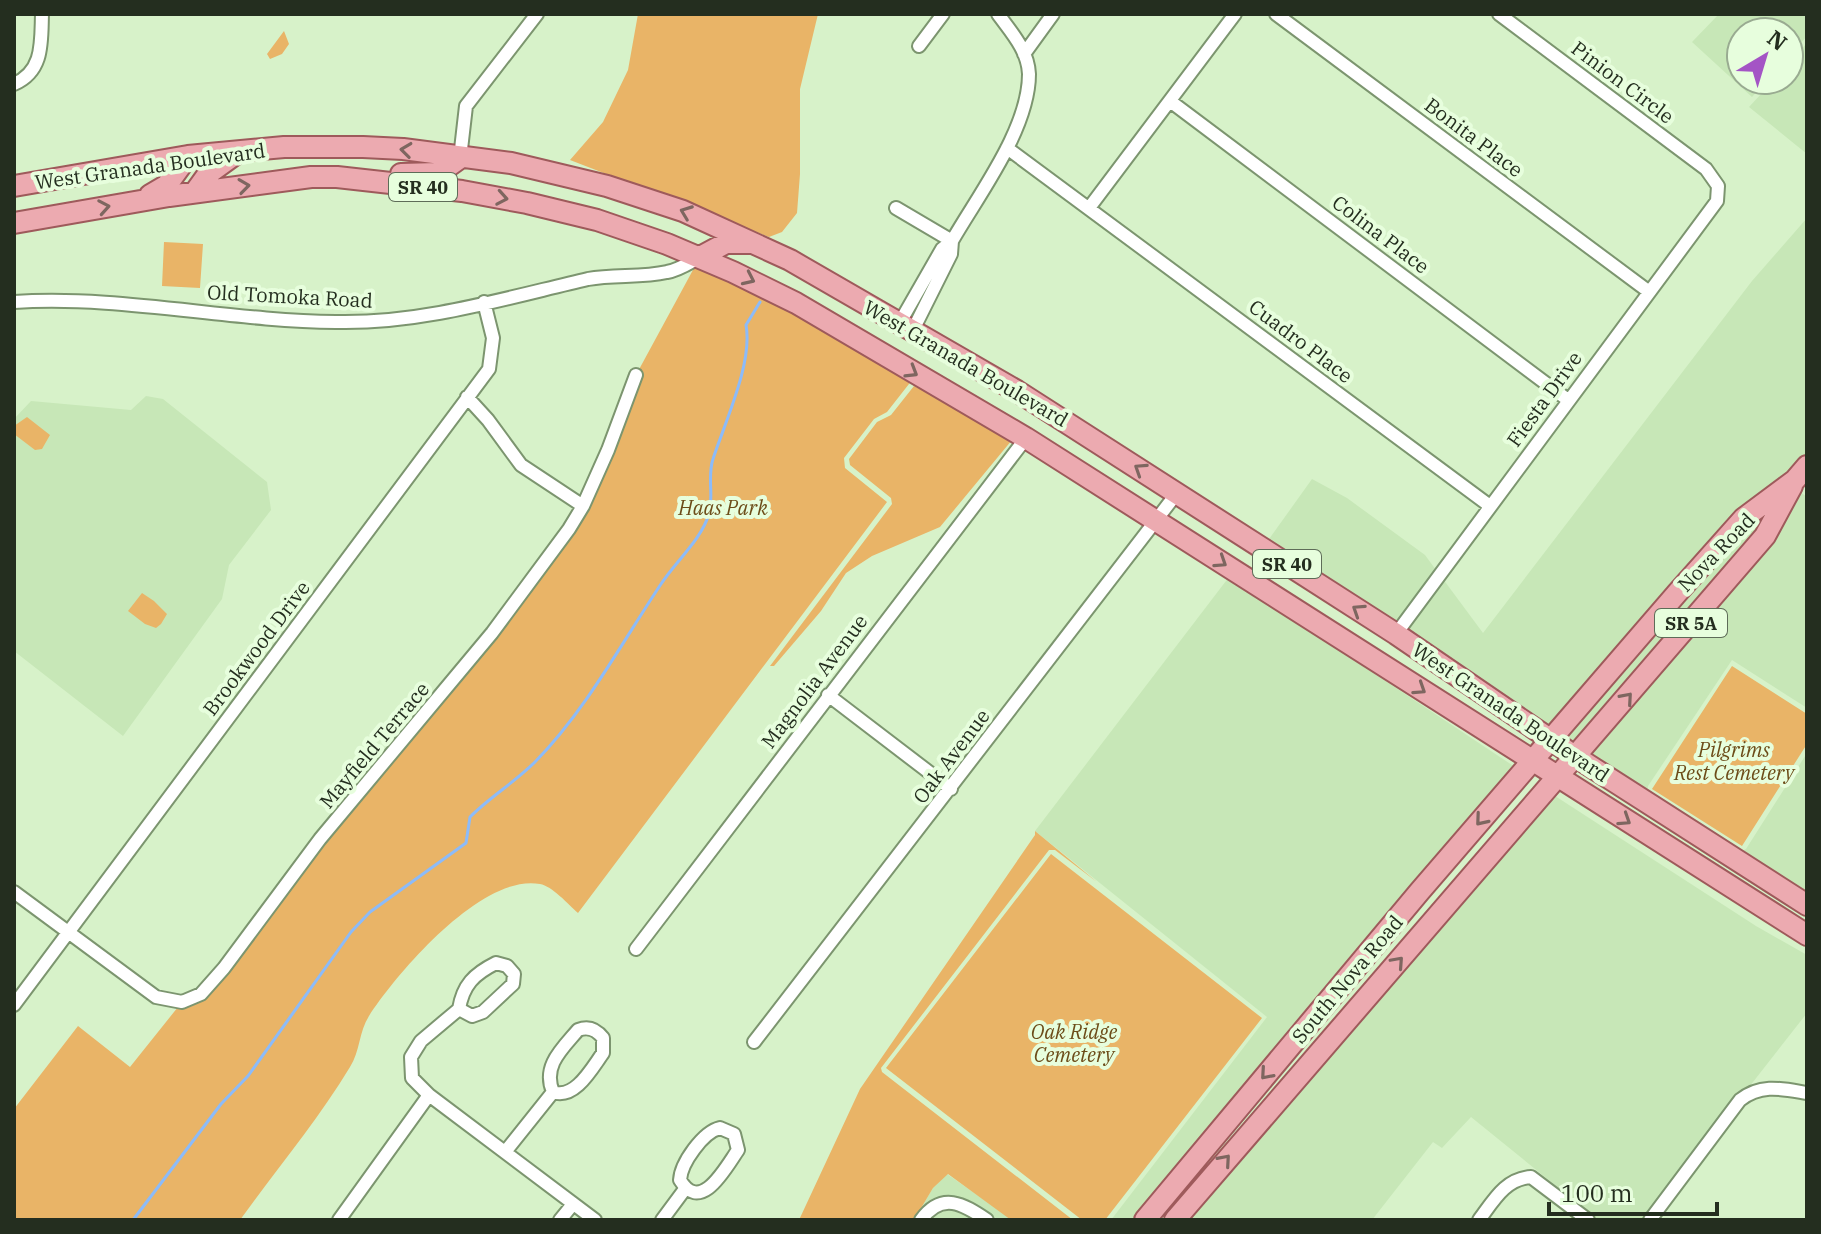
<svg xmlns="http://www.w3.org/2000/svg" width="1821" height="1234" font-family="'IBM Plex Serif',serif">
  <style>
    .built { fill: #c7e7b7 }
    .green { fill: #e9b467 }
    .lines { fill: none; stroke-linecap: round; stroke-linejoin: round }
    .stream { stroke: #8cbbf9; stroke-width: 3 }
    .minor-casing { stroke: #7c956f; stroke-width: 16 }
    .primary-casing { stroke: #9e5a5b; stroke-width: 24 }
    .minor { stroke: #fff; stroke-width: 12 }
    .primary { stroke: #ecaab0; stroke-width: 20 }
    .oneway { stroke: #7e6660 }
    .labels { text-anchor: middle; dominant-baseline: central; stroke-width: 8; stroke-linejoin: round; paint-order: stroke }
    .shield { fill: #e7fedd; stroke: #5e6c58; stroke-width: 2 }
    .shield-label { font-size: 18px; font-weight: bold; fill: #242e1f }
    .street-label { font-size: 20px; fill: #242e1f; stroke: #e7fedd }
    .park-label { font-size: 20px; font-style: italic; fill: #6c4c18; stroke: #e7fedd }
  </style>
  <rect width="100%" height="100%" fill="#d7f2c9"/>
  <path class="built" d="M 1719,14 L 1807,14 L 1807,36 L 1789,56 L 1789,32 L 1741,32 L 1741,80 L 1767,80 L 1752,97 L 1692,42 Z
    M 1807,43 L 1807,154 L 1749,107 L 1774,80 L 1789,80 L 1789,63 Z
    M 1807,218 L 1807,454 L 1794,472 L 1550,731 L 1404,632 L 1443,579 L 1483,633 L 1752,281 Z
    M 146,396 L 163,399 L 267,482 L 271,510 L 229,565 L 222,599 L 123,736 L 14,651 L 14,419 L 31,401 L 131,410 Z
    M 1312,479 L 1347,498 L 1425,555 L 1436,570 L 1395,626 L 1267,542 Z
    M 1796,489 L 1807,497 L 1807,708 L 1732,660 L 1648,786 L 1647,792 L 1585,756 Z
    M 1777,500 L 1760,533 L 1576,749 L 1559,738 L 1748,522 Z
    M 1229,577 L 1515,767 L 1137,1220 L 1111,1220 L 1267,1017 L 1035,831 Z
    M 1807,753 L 1807,896 L 1740,852 L 1746,849 Z
    M 1552,794 L 1756,926 L 1807,955 L 1807,1013 L 1645,1220 L 1598,1220 L 1471,1117 L 1442,1148 L 1433,1142 L 1372,1220 L 1185,1220 Z
    M 947,1174 L 1009,1217 L 1011,1220 L 999,1220 L 968,1200 L 947,1196 L 928,1203 L 914,1220 L 933,1188 Z
    M 945,1209 L 962,1211 L 975,1220 L 929,1220 L 933,1214 Z"/>
  <path class="green" d="M 638,14 L 818,14 L 800,89 L 800,174 L 797,213 L 782,232 L 769,237 L 570,160 L 603,122 L 628,70 Z
    M 284,31 L 289,44 L 282,54 L 270,59 L 267,54 Z
    M 164,242 L 203,244 L 200,288 L 162,286 Z
    M 700,257 L 916,375 L 887,412 L 874,419 L 844,458 L 845,468 L 887,502 L 578,913 C 568,904 552,886 540,884 C 482,873 397,973 369,1016 C 359,1031 360,1052 350,1067 C 318,1120 276,1170 240,1220 L 14,1220 L 14,1109 L 78,1026 L 130,1067 L 182,1002 L 201,994 L 569,529 L 636,375 Z
    M 914,386 L 983,421 L 1012,440 L 940,527 L 872,556 L 846,573 L 821,611 L 774,666 L 770,666 L 892,504 L 891,498 L 850,465 L 849,459 L 877,422 L 891,415 Z
    M 27,417 L 50,435 L 42,449 L 35,450 L 14,434 L 14,426 Z
    M 142,593 L 154,601 L 167,614 L 161,624 L 156,628 L 145,624 L 128,611 Z
    M 1732,666 L 1807,714 L 1807,744 L 1742,846 L 1652,789 Z
    M 1035,831 L 1097,882 L 1055,850 L 1049,850 L 881,1068 L 882,1072 L 1073,1220 L 1011,1220 L 948,1174 L 933,1188 L 914,1220 L 799,1220 L 860,1089 L 1035,835 Z
    M 1051,854 L 1262,1018 L 1105,1220 L 1082,1220 L 886,1068 Z"/>
  <g class="lines">
    <path class="stream" d="M 133,1220 L 221,1104 L 248,1076 L 351,932 L 370,912 L 466,843 L 470,817 C 490,797 515,782 535,762 C 586,710 621,644 661,584 C 676,561 701,540 709,514 C 714,497 707,476 713,459 C 725,422 753,363 746,325 L 760,302"/>
    <g class="minor-casing">
      <path id="minor" d="M 1276,14 L 1648,291
        M 919,46 L 943,14
        M 1024,54 L 1053,14
        M 14,84 C 44,71 41,42 42,14
        M 1170,101 L 1568,400
        M 1007,148 L 1490,506
        M 460,158 L 466,106 L 537,14
        M 896,208 L 952,241
        M 1089,208 L 1235,14
        M 14,302 C 121,295 228,321 336,322 C 421,324 506,298 588,279 C 614,274 641,278 667,272 C 679,270 689,263 700,257
        M 899,324 L 942,249 L 952,241 C 979,194 1029,129 1029,74 C 1028,50 1011,32 998,14
        M 912,332 L 951,254 L 952,241
        M 467,397 L 488,420 L 521,465 L 583,506
        M 1396,634 L 1717,201 L 1718,186 L 1706,169 L 1499,14
        M 828,695 L 951,789
        M 14,892 L 156,997 L 182,1002 L 201,994 L 224,968 L 320,839 L 492,633 L 569,529 L 583,506 L 608,450 L 636,375
        M 636,949 L 1026,438
        M 14,1005 L 489,369 L 493,338 L 484,302
        M 459,1009 C 463,985 474,974 496,963 L 507,966 L 514,974 L 513,984 L 483,1012 L 472,1016 L 459,1009 L 421,1041 L 411,1057 L 412,1078 L 429,1095 L 595,1220
        M 754,1042 L 1177,493
        M 720,1128 L 734,1134 L 738,1150 C 726,1167 701,1215 680,1180 C 681,1163 703,1132 720,1128 Z
        M 505,1152 L 553,1092 C 575,1100 592,1068 603,1053 L 603,1038 C 596,1029 588,1026 578,1030 C 562,1049 542,1066 553,1092
        M 339,1220 L 429,1095
        M 560,1220 L 573,1204
        M 662,1220 L 685,1189
        M 921,1220 C 942,1191 963,1204 987,1220
        M 1479,1220 C 1494,1200 1505,1179 1531,1177 L 1588,1220
        M 1650,1220 L 1740,1100 C 1761,1083 1783,1089 1807,1093"/>
    </g>
    <g class="primary-casing">
      <path id="primary" d="M 401,174 L 439,173 L 460,158
        M 14,186 L 188,156 L 284,147 L 363,147 L 403,149 L 511,163 L 607,186 L 683,211 L 790,260 L 1017,391 L 1396,634 L 1576,757 L 1807,905
        M 195,192 L 208,174 L 237,153
        M 150,195 L 167,185 L 188,156
        M 14,223 L 169,196 L 311,177 L 337,177 L 462,191 L 527,203 L 597,220 L 667,244 L 733,272 L 796,303 L 1026,438 L 1807,935
        M 700,257 L 726,243 L 750,243
        M 1145,1220 L 1420,891 L 1678,592 L 1744,518 L 1795,480 L 1807,466
        M 1175,1220 L 1765,536 L 1792,486"/>
    </g>
    <use href="#minor" class="minor"/>
    <use href="#primary" class="primary"/>
  </g>
  <defs><path id="oneway-chevron" d="M-2-3.5L2.5 0L-2 3.5" fill="none" stroke-width="1.6" stroke-linecap="round" stroke-linejoin="round" transform="scale(2)"/></defs>
  <g class="oneway">
    <use href="#oneway-chevron" transform="translate(406 150) rotate(-173)"/>
    <use href="#oneway-chevron" transform="translate(244 186) rotate(-8)"/>
    <use href="#oneway-chevron" transform="translate(502 198) rotate(10)"/>
    <use href="#oneway-chevron" transform="translate(104 207) rotate(-10)"/>
    <use href="#oneway-chevron" transform="translate(686 212) rotate(-159)"/>
    <use href="#oneway-chevron" transform="translate(749 279) rotate(25)"/>
    <use href="#oneway-chevron" transform="translate(912 372) rotate(31)"/>
    <use href="#oneway-chevron" transform="translate(1140 469) rotate(-147)"/>
    <use href="#oneway-chevron" transform="translate(1221 562) rotate(33)"/>
    <use href="#oneway-chevron" transform="translate(1358 610) rotate(-147)"/>
    <use href="#oneway-chevron" transform="translate(1420 689) rotate(33)"/>
    <use href="#oneway-chevron" transform="translate(1627 698) rotate(-49)"/>
    <use href="#oneway-chevron" transform="translate(1481 820) rotate(130)"/>
    <use href="#oneway-chevron" transform="translate(1625 820) rotate(33)"/>
    <use href="#oneway-chevron" transform="translate(1398 962) rotate(-48)"/>
    <use href="#oneway-chevron" transform="translate(1266 1074) rotate(131)"/>
    <use href="#oneway-chevron" transform="translate(1225 1160) rotate(-49)"/>
  </g>
  <g class="labels">
    <g class="shield">
      <rect x="389" y="173" width="68" height="28" rx="6"/>
      <rect x="1253" y="550" width="68" height="28" rx="6"/>
      <rect x="1655" y="609" width="72" height="28" rx="6"/>
    </g>
    <g class="shield-label">
      <text x="423" y="187">SR 40</text>
      <text x="1287" y="564">SR 40</text>
      <text x="1691" y="623">SR 5A</text>
    </g>
    <g class="street-label">
      <text transform="translate(1623 82) rotate(37)">Pinion Circle</text>
      <text transform="translate(1474 137) rotate(37)">Bonita Place</text>
      <text transform="translate(150 166) rotate(-8)">West Granada Boulevard</text>
      <text transform="translate(1381 234) rotate(37)">Colina Place</text>
      <text transform="translate(290 296) rotate(3)">Old Tomoka Road</text>
      <text transform="translate(1301 341) rotate(37)">Cuadro Place</text>
      <text transform="translate(966 363) rotate(30)">West Granada Boulevard</text>
      <text transform="translate(1544 399) rotate(-54)">Fiesta Drive</text>
      <text transform="translate(1716 552) rotate(-46)">Nova Road</text>
      <text transform="translate(256 648) rotate(-53)">Brookwood Drive</text>
      <text transform="translate(814 681) rotate(-53)">Magnolia Avenue</text>
      <text transform="translate(1511 712) rotate(34)">West Granada Boulevard</text>
      <text transform="translate(374 745) rotate(-50)">Mayfield Terrace</text>
      <text transform="translate(951 756) rotate(-53)">Oak Avenue</text>
      <text transform="translate(1347 979) rotate(-50)">South Nova Road</text>
    </g>
    <g class="park-label">
      <text x="723" y="507">Haas Park</text>
      <text x="1734" y="749">Pilgrims<tspan x="1734" dy="23">Rest Cemetery</tspan></text>
      <text x="1074" y="1031">Oak Ridge<tspan x="1074" dy="23">Cemetery</tspan></text>
    </g>
  </g>
  <rect width="1821" height="1234" fill="none" stroke="#242e1f" stroke-width="32"/>
  <g transform="translate(1765 56) rotate(38)"><circle r="38" fill="#e7fedd" stroke="#99ab91" stroke-width="2"/>
  <path d="M0-6L14 30L0 20L-14 30Z" fill="#a454c5"/>
  <text y="-12" font-size="22" font-weight="bold" text-anchor="middle" fill="#242e1f">N</text>
  </g>
  <path d="M1549 1202v12h168v-12" fill="none" stroke="#242e1f" stroke-width="4"/>
  <text x="1561" y="1202" font-size="24" fill="#242e1f" stroke="#e7fedd" stroke-width="6" paint-order="stroke">100 m</text>
</svg>
